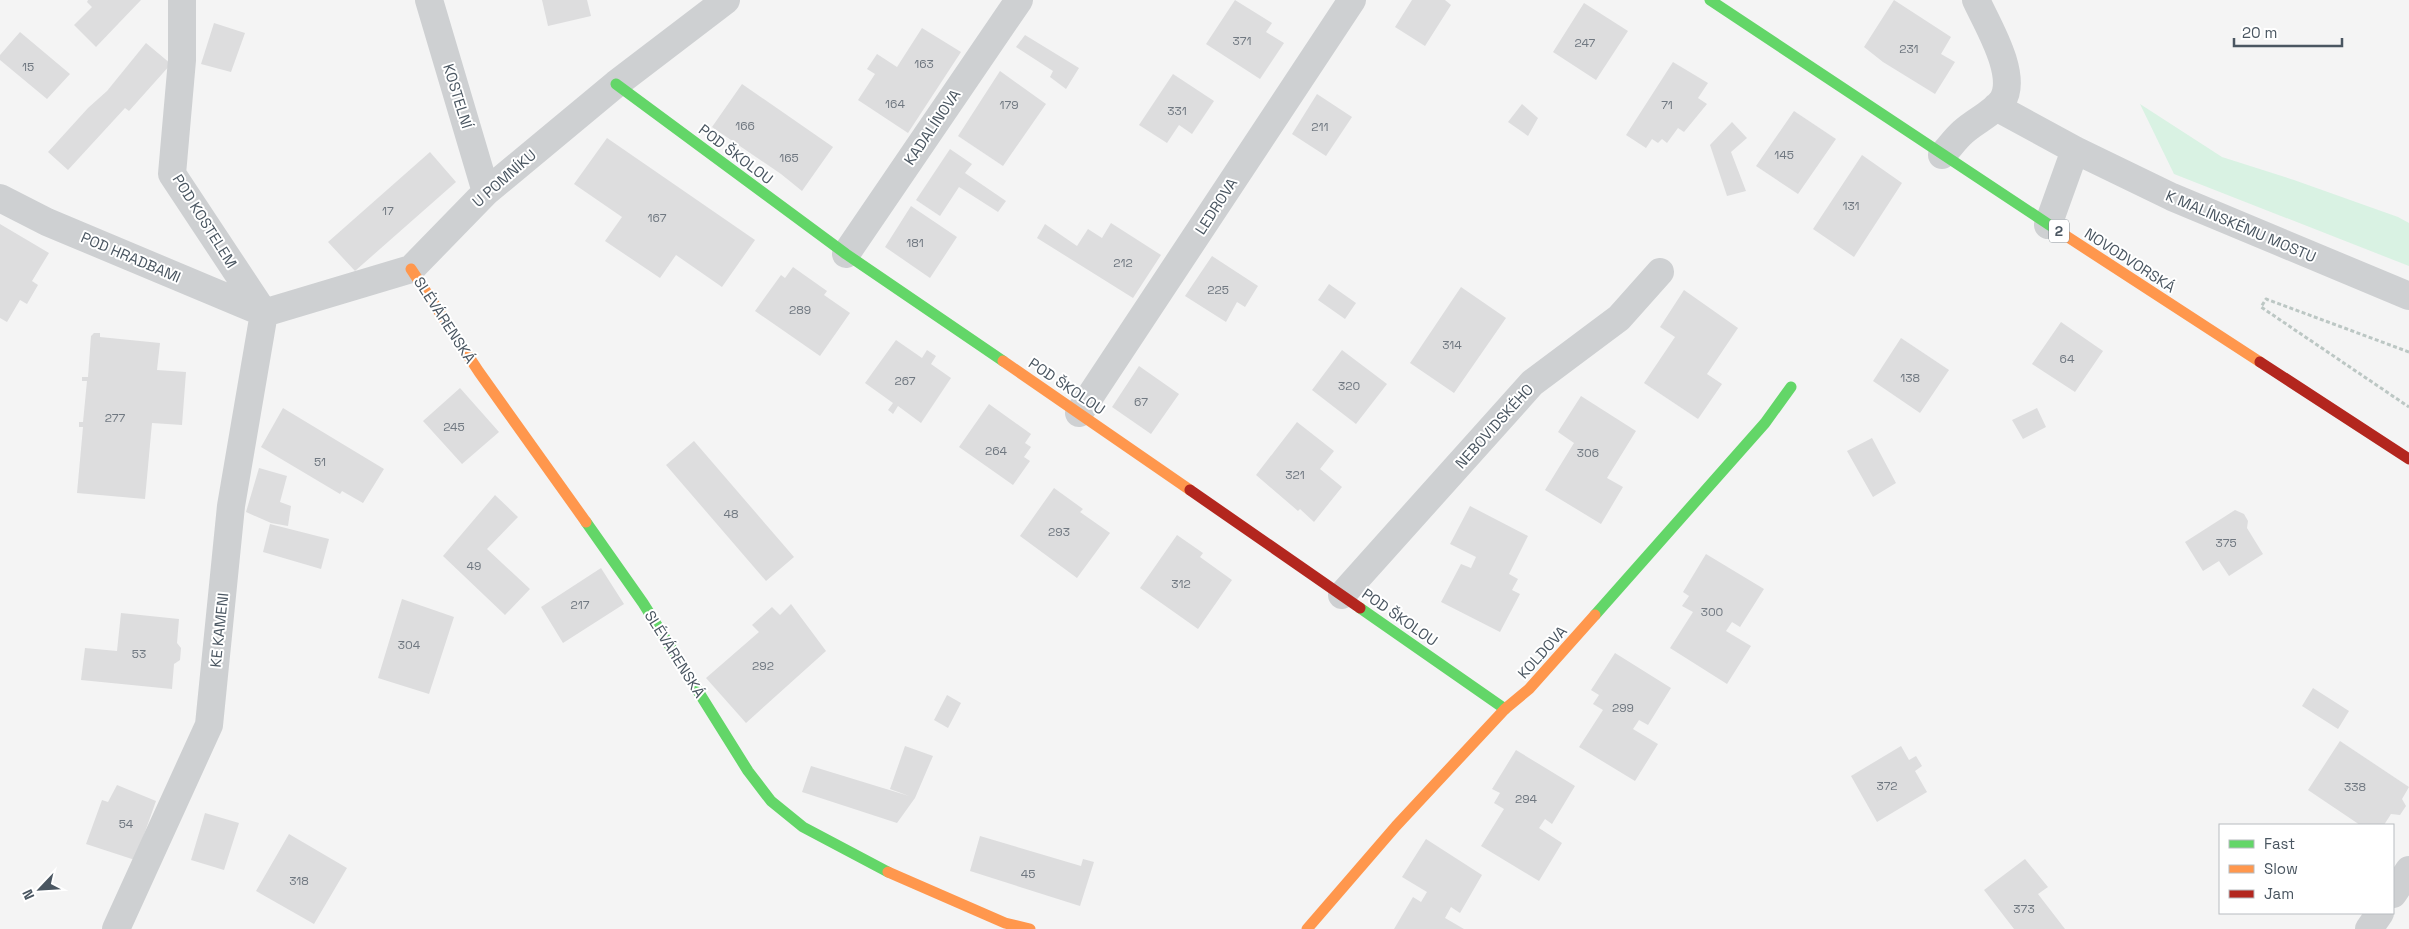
<svg xmlns="http://www.w3.org/2000/svg" width="2409" height="929" font-family="'Space Grotesk',sans-serif">
  <style>
    .green { fill: #d9f2e3 }
    .building { fill: #ddddde }
    .lines { fill: none; stroke-linecap: round; stroke-linejoin: round }
    .path { stroke: #bcc7c4; stroke-width: 3; stroke-dasharray: 4 2.5; stroke-linecap: butt }
    .street { stroke: #ced0d2; stroke-width: 28 }
    .fast { stroke: #63d668; stroke-width: 11 }
    .slow { stroke: #ff974d; stroke-width: 11 }
    .jam { stroke: #b3261e; stroke-width: 11 }
    .labels { text-anchor: middle; dominant-baseline: central; stroke-width: 4; stroke-linejoin: round; paint-order: stroke }
    .number-label { font-size: 12px; fill: #707881 }
    .shield { fill: #fff; stroke: #808990; stroke-width: 1 }
    .shield-label { font-size: 14px; font-weight: bold; fill: #4a5661 }
    .street-label { font-size: 15px; fill: #4a5661; stroke: #fff }
  </style>
  <rect width="100%" height="100%" fill="#f4f4f4"/>
  <path class="green" d="M 2140,104 L 2222,157 L 2294,180 L 2398,217 L 2409,223 L 2409,266 L 2174,174 Z"/>
  <path class="building" d="M 88,0 L 141,0 L 96,47 L 74,25 L 92,7 L 87,2 Z
    M 542,0 L 587,0 L 591,16 L 548,26 Z
    M 1235,0 L 1272,23 L 1266,32 L 1284,43 L 1260,79 L 1206,44 Z
    M 1412,0 L 1445,0 L 1451,5 L 1425,46 L 1395,27 Z
    M 1894,0 L 1951,37 L 1941,54 L 1955,62 L 1935,94 L 1883,62 L 1864,47 Z
    M 1584,3 L 1628,31 L 1596,80 L 1553,52 Z
    M 214,23 L 245,33 L 231,72 L 201,64 Z
    M 922,28 L 961,52 L 908,133 L 858,100 L 875,74 L 867,69 L 877,54 L 897,67 Z
    M 20,32 L 70,74 L 47,99 L 0,60 L 0,55 Z
    M 1025,35 L 1079,68 L 1066,89 L 1050,77 L 1053,71 L 1016,47 Z
    M 146,43 L 171,64 L 129,111 L 125,108 L 68,170 L 48,152 L 88,108 L 107,91 Z
    M 1673,62 L 1708,83 L 1698,98 L 1707,104 L 1684,132 L 1678,128 L 1667,143 L 1662,139 L 1658,143 L 1652,139 L 1646,148 L 1626,135 Z
    M 1000,71 L 1046,104 L 1003,166 L 958,136 Z
    M 1173,74 L 1214,101 L 1192,134 L 1179,125 L 1167,143 L 1139,125 Z
    M 742,84 L 833,147 L 802,191 L 781,174 L 712,127 Z
    M 1317,94 L 1352,117 L 1326,156 L 1292,134 Z
    M 1522,104 L 1538,118 L 1528,136 L 1508,122 Z
    M 1794,111 L 1836,139 L 1798,194 L 1756,166 Z
    M 1732,122 L 1747,138 L 1731,152 L 1746,191 L 1727,196 L 1710,145 Z
    M 607,138 L 755,240 L 722,287 L 676,255 L 660,278 L 605,241 L 622,217 L 574,184 Z
    M 950,149 L 972,164 L 965,173 L 1006,201 L 998,212 L 959,187 L 940,216 L 916,200 Z
    M 430,152 L 456,182 L 355,271 L 328,242 Z
    M 1862,155 L 1902,183 L 1854,257 L 1813,229 Z
    M 911,206 L 957,237 L 930,278 L 885,247 Z
    M 1111,223 L 1161,255 L 1133,298 L 1037,238 L 1045,224 L 1077,246 L 1088,229 L 1102,238 Z
    M 0,224 L 49,253 L 32,281 L 38,285 L 27,304 L 20,300 L 7,322 L 0,318 Z
    M 1212,256 L 1258,286 L 1245,307 L 1237,302 L 1226,322 L 1185,296 Z
    M 793,267 L 827,291 L 824,295 L 850,313 L 820,356 L 755,311 L 781,275 L 785,278 Z
    M 1329,284 L 1356,303 L 1345,319 L 1318,300 Z
    M 1461,287 L 1506,318 L 1454,393 L 1410,363 Z
    M 1684,290 L 1738,328 L 1707,374 L 1722,384 L 1698,419 L 1644,383 L 1675,337 L 1660,327 Z
    M 2061,322 L 2103,351 L 2075,392 L 2032,364 Z
    M 94,333 L 100,333 L 100,337 L 160,343 L 157,370 L 186,372 L 182,425 L 152,423 L 145,499 L 77,493 L 83,427 L 79,427 L 79,422 L 83,422 L 87,381 L 82,381 L 82,377 L 88,377 L 91,336 Z
    M 1901,338 L 1949,370 L 1920,413 L 1873,381 Z
    M 896,340 L 922,358 L 927,350 L 936,356 L 931,364 L 951,378 L 921,423 L 898,406 L 893,414 L 888,410 L 893,403 L 865,383 Z
    M 1342,350 L 1387,384 L 1356,424 L 1312,390 Z
    M 1139,366 L 1179,394 L 1151,434 L 1112,407 Z
    M 460,388 L 499,432 L 462,464 L 423,421 Z
    M 1581,396 L 1636,431 L 1607,478 L 1623,487 L 1601,524 L 1545,490 L 1574,443 L 1558,432 Z
    M 989,404 L 1031,434 L 1025,443 L 1031,447 L 1024,457 L 1030,461 L 1013,485 L 959,447 Z
    M 283,408 L 384,469 L 363,503 L 342,491 L 340,494 L 261,447 Z
    M 2037,408 L 2046,427 L 2023,439 L 2012,420 Z
    M 1297,422 L 1334,451 L 1320,469 L 1342,487 L 1314,522 L 1300,509 L 1298,511 L 1256,475 Z
    M 1872,438 L 1896,483 L 1873,497 L 1847,451 Z
    M 694,441 L 794,557 L 766,581 L 666,465 Z
    M 259,468 L 287,476 L 280,502 L 291,506 L 288,526 L 271,523 L 246,512 Z
    M 1054,488 L 1083,509 L 1080,512 L 1110,533 L 1077,578 L 1020,536 Z
    M 495,495 L 518,517 L 487,549 L 530,589 L 505,615 L 443,556 Z
    M 1470,506 L 1528,536 L 1509,574 L 1518,579 L 1512,590 L 1520,594 L 1500,632 L 1441,602 L 1461,564 L 1471,568 L 1476,557 L 1450,544 Z
    M 2235,510 L 2244,514 L 2248,521 L 2247,528 L 2263,554 L 2229,576 L 2219,561 L 2203,571 L 2185,542 Z
    M 270,524 L 329,539 L 321,569 L 263,552 Z
    M 1177,535 L 1203,553 L 1200,557 L 1232,580 L 1198,629 L 1140,588 Z
    M 1706,554 L 1764,589 L 1740,627 L 1732,622 L 1726,631 L 1751,646 L 1727,684 L 1670,648 L 1693,612 L 1682,606 L 1689,596 L 1683,592 Z
    M 601,568 L 624,604 L 563,643 L 541,607 Z
    M 402,599 L 454,617 L 429,694 L 378,678 Z
    M 791,604 L 826,651 L 746,723 L 706,678 L 759,632 L 752,625 L 772,607 L 780,615 Z
    M 121,613 L 179,619 L 177,643 L 181,648 L 180,660 L 174,664 L 172,689 L 81,680 L 85,648 L 117,651 Z
    M 1615,653 L 1671,688 L 1648,725 L 1639,720 L 1633,729 L 1658,744 L 1635,781 L 1579,747 L 1603,710 L 1593,704 L 1599,695 L 1591,690 Z
    M 2313,688 L 2349,711 L 2338,729 L 2302,706 Z
    M 947,695 L 961,703 L 948,728 L 934,720 Z
    M 2340,741 L 2409,787 L 2402,799 L 2406,806 L 2400,815 L 2391,814 L 2384,825 L 2360,825 L 2308,790 Z
    M 905,746 L 933,756 L 915,798 L 897,823 L 802,792 L 811,766 L 909,796 L 890,789 Z
    M 1901,746 L 1909,760 L 1916,756 L 1922,766 L 1915,771 L 1927,792 L 1877,822 L 1851,776 Z
    M 1516,750 L 1575,786 L 1552,824 L 1545,819 L 1539,828 L 1562,843 L 1539,881 L 1481,846 L 1504,809 L 1494,803 L 1500,793 L 1492,789 Z
    M 117,785 L 156,801 L 135,860 L 86,844 L 102,800 L 108,802 Z
    M 205,813 L 239,823 L 224,870 L 191,860 Z
    M 289,834 L 347,868 L 314,924 L 256,891 Z
    M 980,836 L 1081,866 L 1083,859 L 1094,862 L 1080,906 L 970,871 Z
    M 1426,839 L 1482,875 L 1460,913 L 1451,907 L 1445,918 L 1464,929 L 1394,929 L 1413,897 L 1421,902 L 1427,892 L 1402,877 Z
    M 2025,859 L 2048,887 L 2038,894 L 2065,929 L 2014,929 L 1984,890 Z"/>
  <g class="lines">
    <path class="path" d="M 2409,352 L 2266,299 L 2261,307 L 2409,407"/>
    <path class="street" d="M 182,0 L 182,60 L 172,174 L 264,313
      M 429,0 L 486,192
      M 1996,107 L 2075,150 L 2172,197 L 2409,296
      M 1942,155 C 1949,148 1955,139 1963,132 C 1975,121 1992,114 2002,101 C 2019,76 1987,24 1976,0
      M 0,198 L 47,222 L 264,313
      M 2048,225 L 2075,150
      M 846,254 L 1019,0
      M 264,313 L 411,269 L 486,192 L 616,84 L 726,0
      M 1079,413 L 1352,0
      M 1342,595 L 1532,383 L 1619,318 L 1660,272
      M 2393,894 L 2409,870
      M 116,929 L 209,725 L 231,506 L 264,313
      M 2369,929 L 2380,913"/>
    <path class="fast" d="M 1710,0 L 2057,230
      M 616,84 L 846,254 L 1003,361
      M 586,522 L 643,603 L 748,771 L 771,801 L 803,827 L 888,872
      M 1360,608 L 1505,709
      M 1595,615 L 1765,423 L 1791,387"/>
    <path class="slow" d="M 2057,230 L 2260,362
      M 411,269 L 479,372 L 586,522
      M 1003,361 L 1190,490
      M 888,872 L 1005,923 L 1030,929
      M 1307,929 L 1396,826 L 1505,709 L 1529,689 L 1595,615"/>
    <path class="jam" d="M 2260,362 L 2409,459
      M 1190,490 L 1360,608"/>
  </g>
  <g class="labels">
    <g class="number-label">
      <text x="1242" y="41">371</text>
      <text x="1585" y="43">247</text>
      <text x="1909" y="49">231</text>
      <text x="924" y="64">163</text>
      <text x="28" y="67">15</text>
      <text x="895" y="104">164</text>
      <text x="1009" y="105">179</text>
      <text x="1667" y="105">71</text>
      <text x="1177" y="111">331</text>
      <text x="745" y="126">166</text>
      <text x="1320" y="127">211</text>
      <text x="1784" y="155">145</text>
      <text x="789" y="158">165</text>
      <text x="1851" y="206">131</text>
      <text x="388" y="211">17</text>
      <text x="657" y="218">167</text>
      <text x="915" y="243">181</text>
      <text x="1123" y="263">212</text>
      <text x="1218" y="290">225</text>
      <text x="800" y="310">289</text>
      <text x="1452" y="345">314</text>
      <text x="2067" y="359">64</text>
      <text x="1910" y="378">138</text>
      <text x="905" y="381">267</text>
      <text x="1349" y="386">320</text>
      <text x="1141" y="402">67</text>
      <text x="115" y="418">277</text>
      <text x="454" y="427">245</text>
      <text x="996" y="451">264</text>
      <text x="1588" y="453">306</text>
      <text x="320" y="462">51</text>
      <text x="1295" y="475">321</text>
      <text x="731" y="514">48</text>
      <text x="1059" y="532">293</text>
      <text x="2226" y="543">375</text>
      <text x="474" y="566">49</text>
      <text x="1181" y="584">312</text>
      <text x="580" y="605">217</text>
      <text x="1712" y="612">300</text>
      <text x="409" y="645">304</text>
      <text x="139" y="654">53</text>
      <text x="763" y="666">292</text>
      <text x="1623" y="708">299</text>
      <text x="1887" y="786">372</text>
      <text x="2355" y="787">338</text>
      <text x="1526" y="799">294</text>
      <text x="126" y="824">54</text>
      <text x="1028" y="874">45</text>
      <text x="299" y="881">318</text>
      <text x="2024" y="909">373</text>
    </g>
    <rect class="shield" x="2049" y="219.5" width="20" height="23" rx="4"/>
    <g class="shield-label">
      <text x="2059" y="231">2</text>
    </g>
    <g class="street-label">
      <text transform="translate(458 96) rotate(73)">KOSTELNÍ</text>
      <text transform="translate(932 127) rotate(-56)">KADALÍNOVA</text>
      <text transform="translate(736 154) rotate(37)">POD ŠKOLOU</text>
      <text transform="translate(504 178) rotate(-41)">U POMNÍKU</text>
      <text transform="translate(1216 206) rotate(-57)">LEDROVA</text>
      <text transform="translate(205 221) rotate(58)">POD KOSTELEM</text>
      <text transform="translate(2241 226) rotate(23)">K MALÍNSKÉMU MOSTU</text>
      <text transform="translate(131 257) rotate(23)">POD HRADBAMI</text>
      <text transform="translate(2130 260) rotate(33)">NOVODVORSKÁ</text>
      <text transform="translate(445 320) rotate(57)">SLÉVÁRENSKÁ</text>
      <text transform="translate(1067 386) rotate(34)">POD ŠKOLOU</text>
      <text transform="translate(1494 426) rotate(-48)">NEBOVIDSKÉHO</text>
      <text transform="translate(1400 617) rotate(35)">POD ŠKOLOU</text>
      <text transform="translate(219 630) rotate(-84)">KE KAMENI</text>
      <text transform="translate(1542 652) rotate(-48)">KOLDOVA</text>
      <text transform="translate(675 654) rotate(58)">SLÉVÁRENSKÁ</text>
    </g>
  </g>
  <rect x="2219" y="824" width="175" height="90" fill="#ffffff" stroke="#b7bbc0"/>
  <rect x="2229" y="840" width="25" height="8" fill="#63d668" stroke="#b7bbc0"/>
  <text x="2264" y="849" font-size="15" fill="#4a5661">Fast</text>
  <rect x="2229" y="865" width="25" height="8" fill="#ff974d" stroke="#b7bbc0"/>
  <text x="2264" y="874" font-size="15" fill="#4a5661">Slow</text>
  <rect x="2229" y="890" width="25" height="8" fill="#b3261e" stroke="#b7bbc0"/>
  <text x="2264" y="899" font-size="15" fill="#4a5661">Jam</text>
  <g transform="translate(40 889) rotate(245)" stroke="#ffffff" stroke-width="4" paint-order="stroke">
  <path d="M0-4L9 19L0 12L-9 19Z" fill="#4a5661"/>
  <text y="-8" font-size="14" font-weight="bold" text-anchor="middle" fill="#4a5661">N</text>
  </g>
  <path d="M2234 38v8h108v-8" fill="none" stroke="#4a5661" stroke-width="2.5"/>
  <text x="2242" y="38" font-size="15" fill="#4a5661" stroke="#ffffff" stroke-width="4" paint-order="stroke">20 m</text>
</svg>
